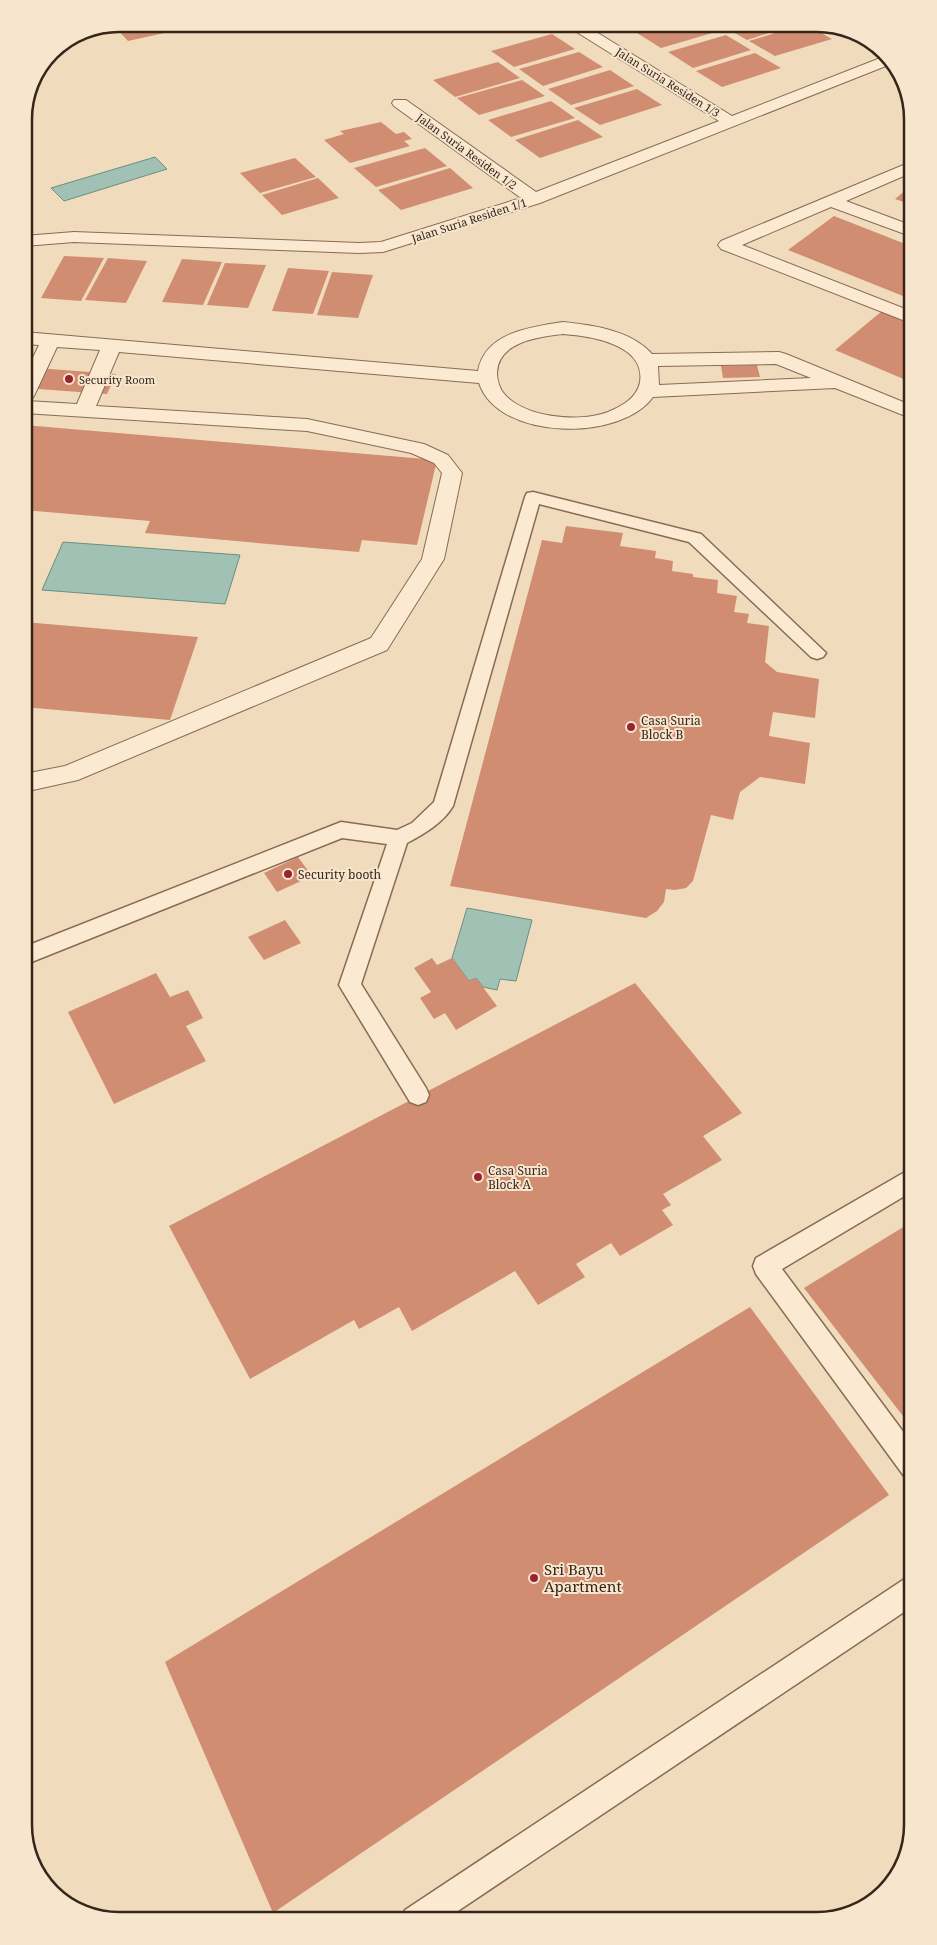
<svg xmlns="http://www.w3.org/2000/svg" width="937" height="1945" font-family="'Noto Serif',serif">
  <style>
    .water { fill: #a1c1b4; stroke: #688f81 }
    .building { fill: #d18d71 }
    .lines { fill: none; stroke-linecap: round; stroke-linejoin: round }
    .lane-casing { stroke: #896b55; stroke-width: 3 }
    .street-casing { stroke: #896b55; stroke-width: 2 }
    .lane { fill: #fbe9d1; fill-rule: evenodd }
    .street { fill: #fbe9d1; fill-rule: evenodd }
    .poi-dot { fill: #9b2232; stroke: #f7e6cd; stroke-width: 2 }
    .labels { text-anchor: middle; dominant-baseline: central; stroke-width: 4; stroke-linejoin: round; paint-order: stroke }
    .far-street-label { font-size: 11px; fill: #37251b; stroke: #f7e6cd }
    .far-poi-label { font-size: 11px; fill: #37251b; stroke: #f7e6cd; text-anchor: start }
    .poi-label { font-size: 12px; fill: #37251b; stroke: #f7e6cd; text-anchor: start }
    .near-poi-label { font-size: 15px; fill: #37251b; stroke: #f7e6cd; text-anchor: start }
    .rim { fill: none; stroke: #37251b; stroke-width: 2.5 }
  </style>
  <rect width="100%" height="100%" fill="#f0dbbd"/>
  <path class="water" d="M 155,157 L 167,169 L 64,201 L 51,188 Z
    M 63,542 L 240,555 L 225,604 L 42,590 Z
    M 467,908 L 532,920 L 516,981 L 500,979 L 497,990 L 483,987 L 476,978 L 469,981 L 452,958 Z"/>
  <path class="building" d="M 120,24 L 201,24 L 201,25 L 128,41 L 115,27 L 76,36 L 83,31 Z
    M 622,24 L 654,24 L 633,31 Z
    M 668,24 L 707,24 L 719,31 L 661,48 L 637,33 Z
    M 724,24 L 797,24 L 747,40 L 721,25 Z
    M 805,24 L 832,39 L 775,56 L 749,41 Z
    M 552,34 L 575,49 L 514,67 L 491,51 Z
    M 726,35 L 751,50 L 693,68 L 668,52 Z
    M 579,52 L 603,67 L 543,86 L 519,69 Z
    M 755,53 L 781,68 L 722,87 L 696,71 Z
    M 498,62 L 520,78 L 455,97 L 433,80 Z
    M 610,70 L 634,86 L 571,105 L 548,89 Z
    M 522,80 L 545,96 L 479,115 L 457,98 Z
    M 637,89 L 662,105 L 600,125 L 574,108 Z
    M 551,101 L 575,118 L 511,137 L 488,120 Z
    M 578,120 L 603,137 L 540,158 L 515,140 Z
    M 381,122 L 396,134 L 404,132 L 412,139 L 404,141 L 410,146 L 350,163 L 324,140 L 344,134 L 340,131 Z
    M 425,148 L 447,166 L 376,187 L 354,168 Z
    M 295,158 L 316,177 L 260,193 L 240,173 Z
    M 450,168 L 473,188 L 401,210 L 378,190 Z
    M 318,178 L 339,198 L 282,215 L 262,195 Z
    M 913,184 L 913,205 L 895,199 Z
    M 834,216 L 913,247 L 913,300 L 788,250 Z
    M 64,256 L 104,258 L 81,301 L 41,298 Z
    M 108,258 L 147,261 L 126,303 L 85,300 Z
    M 182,259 L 222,262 L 203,305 L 162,302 Z
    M 225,263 L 266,265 L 248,308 L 207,305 Z
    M 288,268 L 329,271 L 313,314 L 272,311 Z
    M 332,272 L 373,275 L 358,318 L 317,315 Z
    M 882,311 L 913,324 L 913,383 L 835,350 Z
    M 757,365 L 760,377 L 723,378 L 721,366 Z
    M 24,367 L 116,374 L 107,394 L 24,388 Z
    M 24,425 L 437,460 L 417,545 L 362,540 L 359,552 L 145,533 L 150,521 L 24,510 Z
    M 566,526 L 623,533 L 620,546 L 656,551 L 655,558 L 673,561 L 672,571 L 693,574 L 693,577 L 718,580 L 717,593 L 737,596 L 734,612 L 749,614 L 747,623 L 769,626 L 765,662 L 777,672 L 819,679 L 815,718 L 773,712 L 769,736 L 810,743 L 805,784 L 760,777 L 740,792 L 733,820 L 711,815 L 693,881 L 686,888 L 675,890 L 666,889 L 664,902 L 657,911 L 646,918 L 450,886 L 542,540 L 562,543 Z
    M 24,622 L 198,637 L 170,720 L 24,707 Z
    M 298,857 L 312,876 L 277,892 L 264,873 Z
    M 285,920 L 301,943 L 264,960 L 248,937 Z
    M 432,958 L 437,965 L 452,958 L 469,981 L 476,978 L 497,1006 L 456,1030 L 445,1013 L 434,1019 L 420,998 L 431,992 L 414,968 Z
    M 156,973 L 170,997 L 188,990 L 203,1018 L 186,1026 L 206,1061 L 114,1104 L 68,1012 Z
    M 635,983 L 742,1113 L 703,1136 L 722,1160 L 663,1194 L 671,1205 L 662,1210 L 673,1225 L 620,1256 L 611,1243 L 576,1264 L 585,1277 L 538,1305 L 515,1271 L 412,1331 L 399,1307 L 359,1329 L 354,1320 L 250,1379 L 169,1226 Z
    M 913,1221 L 913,1429 L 804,1288 Z
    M 750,1307 L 889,1495 L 273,1913 L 165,1662 Z"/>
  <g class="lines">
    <g class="lane-casing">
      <path id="lane" d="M 533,492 L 701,534 L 826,653 L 823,657 L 817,659 L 811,657 L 689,542 L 539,504 L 453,806 C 443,823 424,834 407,843 L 361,984 L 426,1088 L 429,1095 L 426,1102 L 418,1105 L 410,1102 L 339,985 L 387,844 L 342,838 L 24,965 L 24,947 L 341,822 L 397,830 L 412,823 L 434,802 L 525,497 L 527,493 Z
        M 913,1169 L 913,1191 L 782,1269 L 913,1445 L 913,1480 L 904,1476 L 756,1274 L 753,1266 L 756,1258 L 905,1172 Z
        M 913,1576 L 913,1606 L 443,1921 L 400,1921 L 405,1910 L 903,1580 Z"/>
    </g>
    <g class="street-casing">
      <path id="street" d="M 579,24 L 585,25 L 732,116 L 883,57 L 885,56 L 891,64 L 540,203 L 383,252 L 359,253 L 74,242 L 24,246 L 24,236 L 74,232 L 359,243 L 381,242 L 521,198 L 394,106 L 392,103 L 394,100 L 406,100 L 536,192 L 719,121 L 575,31 L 573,28 Z
        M 913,161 L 913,172 L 846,201 L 913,226 L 913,237 L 831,207 L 742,245 L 913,312 L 913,324 L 721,249 L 718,245 L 721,241 Z
        M 563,322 C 592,325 631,330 652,354 L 779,352 L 786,354 L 913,406 L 913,419 L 835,388 L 653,397 C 621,442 498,441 479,383 L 119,352 L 96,406 L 307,419 L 424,444 L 448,455 L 462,473 L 444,559 L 387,650 L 78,780 L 24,792 L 24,774 L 65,766 L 371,638 L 422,559 L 442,473 L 434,463 L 411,453 L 307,431 L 24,413 L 24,376 L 39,345 L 24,344 L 24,332 L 478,371 C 485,332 531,327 563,322 ZM 563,334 C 590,336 646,344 640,382 C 637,398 622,406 608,412 C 580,423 521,418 502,391 C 499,386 497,378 497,373 C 498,341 540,337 563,334 ZM 57,347 L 100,350 L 77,404 L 27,401 L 31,400 L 34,396 ZM 776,364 L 811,378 L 659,385 L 658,366 Z"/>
    </g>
    <use href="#lane" class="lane"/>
    <use href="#street" class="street"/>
  </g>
  <g class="poi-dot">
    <circle cx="69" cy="379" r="5"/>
    <circle cx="631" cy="727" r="5"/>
    <circle cx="288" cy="874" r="5"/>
    <circle cx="478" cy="1177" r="5"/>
    <circle cx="534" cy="1578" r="5"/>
  </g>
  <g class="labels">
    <g class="far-street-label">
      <text transform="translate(668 82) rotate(32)">Jalan Suria Residen 1/3</text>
      <text transform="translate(467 151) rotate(36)">Jalan Suria Residen 1/2</text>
      <text transform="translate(469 220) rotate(-18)">Jalan Suria Residen 1/1</text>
    </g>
    <g class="far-poi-label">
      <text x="79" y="379">Security Room</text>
    </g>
    <g class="poi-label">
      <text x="641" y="720">Casa Suria<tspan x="641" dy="14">Block B</tspan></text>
      <text x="298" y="874">Security booth</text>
      <text x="488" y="1170">Casa Suria<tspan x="488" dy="14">Block A</tspan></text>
    </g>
    <g class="near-poi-label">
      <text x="544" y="1569">Sri Bayu<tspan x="544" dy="17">Apartment</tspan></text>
    </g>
  </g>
  <path d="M0 0H937V1945H0ZM119 32H817A87 87 0 0 1 904 119V1825A87 87 0 0 1 817 1912H119A87 87 0 0 1 32 1825V119A87 87 0 0 1 119 32Z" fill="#f7e6cd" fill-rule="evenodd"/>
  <path class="rim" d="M119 32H817A87 87 0 0 1 904 119V1825A87 87 0 0 1 817 1912H119A87 87 0 0 1 32 1825V119A87 87 0 0 1 119 32Z"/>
</svg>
